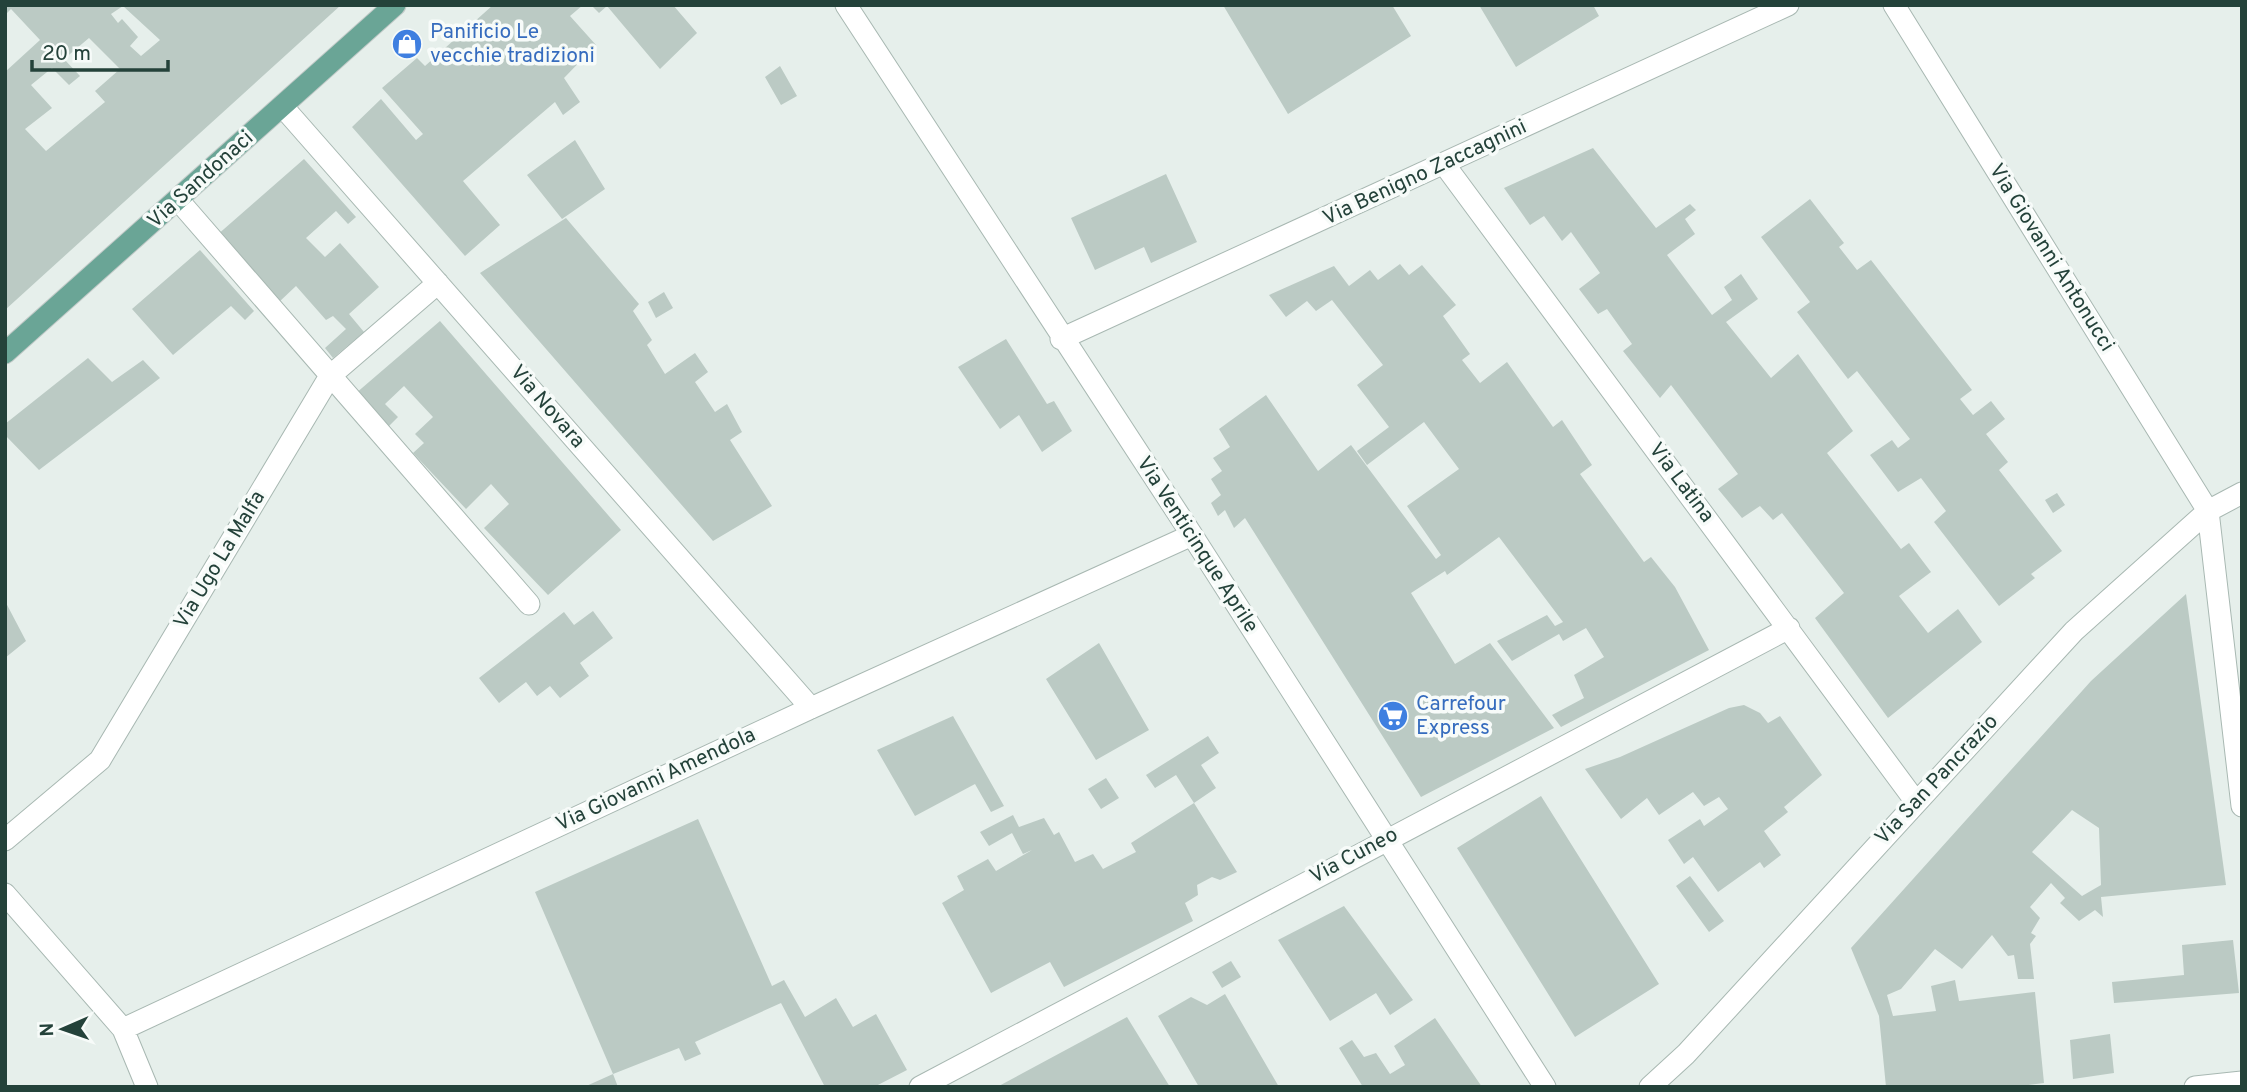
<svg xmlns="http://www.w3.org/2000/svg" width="2247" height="1092" font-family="Overpass,sans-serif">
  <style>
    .building { fill: #bbcac4; fill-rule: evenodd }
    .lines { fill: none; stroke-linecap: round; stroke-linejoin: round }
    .minor-casing { stroke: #a8b8b2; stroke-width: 23 }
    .major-casing { stroke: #c2cac8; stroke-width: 23 }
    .minor { stroke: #fff; stroke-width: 21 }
    .major { stroke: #6aa596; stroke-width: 21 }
    .labels { text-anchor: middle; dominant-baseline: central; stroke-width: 7; stroke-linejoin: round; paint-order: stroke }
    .shop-label { font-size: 21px; fill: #366cbe; stroke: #f7fbf9; text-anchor: start }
    .street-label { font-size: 21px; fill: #24423a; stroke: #f7fbf9 }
  </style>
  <rect width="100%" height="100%" fill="#e6efeb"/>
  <path class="building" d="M 5,5 L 341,5 L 5,310 L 5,72 L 40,40 L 11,9 L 5,15 ZM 123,6 L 160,40 L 141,56 L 130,46 L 138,37 L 122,19 L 118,23 L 111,14 ZM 89,38 L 120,69 L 95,91 L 105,102 L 46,151 L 25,129 L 52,108 L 31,85 L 52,68 L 69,85 L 80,76 L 64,59 Z
    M 493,5 L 583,5 L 570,16 L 596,45 L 564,78 L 580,102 L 563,115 L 555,102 L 463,181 L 500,225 L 465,256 L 352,127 L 381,99 L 416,140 L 423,134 L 382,88 L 417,58 L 425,66 Z
    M 591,5 L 673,5 L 697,33 L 660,69 L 607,6 L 599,13 Z
    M 1223,5 L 1392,5 L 1411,36 L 1288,114 Z
    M 1479,5 L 1593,5 L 1599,16 L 1516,67 Z
    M 780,66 L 797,96 L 781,105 L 765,77 Z
    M 575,140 L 605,189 L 562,219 L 527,175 Z
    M 1593,148 L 1656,228 L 1690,204 L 1696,210 L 1685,219 L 1695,234 L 1667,255 L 1712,315 L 1732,300 L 1724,287 L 1741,274 L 1758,299 L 1726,322 L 1771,378 L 1798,354 L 1853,431 L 1827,453 L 1901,549 L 1909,543 L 1931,572 L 1899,596 L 1928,633 L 1958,609 L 1982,642 L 1888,718 L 1815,618 L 1844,593 L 1782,513 L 1773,520 L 1760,506 L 1742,518 L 1718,489 L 1738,474 L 1671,385 L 1660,398 L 1623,351 L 1632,344 L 1607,309 L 1598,314 L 1579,289 L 1600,273 L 1571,232 L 1562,241 L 1544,216 L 1530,225 L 1504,188 Z
    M 304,159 L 356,217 L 348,224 L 336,211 L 306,238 L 325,257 L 340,243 L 379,287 L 349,314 L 364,332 L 333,358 L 325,348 L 346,329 L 333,316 L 326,320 L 296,286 L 278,303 L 216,236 Z
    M 1166,174 L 1197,242 L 1151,263 L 1144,247 L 1095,270 L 1071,218 Z
    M 1810,199 L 1844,243 L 1839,247 L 1857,270 L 1871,260 L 1972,390 L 1960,399 L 1973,415 L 1991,401 L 2005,419 L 1986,434 L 2008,462 L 1999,470 L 2062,551 L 2031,574 L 2035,578 L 1999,606 L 1934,522 L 1946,511 L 1921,478 L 1898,492 L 1870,455 L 1892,440 L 1898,448 L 1910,439 L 1857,371 L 1848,379 L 1797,312 L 1810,302 L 1761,237 Z
    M 566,218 L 639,304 L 633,311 L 652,340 L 647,345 L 665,374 L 695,353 L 708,372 L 695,382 L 715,412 L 727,404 L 742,432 L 730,440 L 772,506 L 713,541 L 480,273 Z
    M 200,250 L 254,311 L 245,320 L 231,306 L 173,355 L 132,309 Z
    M 1400,264 L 1409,275 L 1422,265 L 1456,305 L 1443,316 L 1470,354 L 1462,360 L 1480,383 L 1507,362 L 1553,427 L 1562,420 L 1592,465 L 1580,474 L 1644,562 L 1651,557 L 1675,587 L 1709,650 L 1561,727 L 1552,715 L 1584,698 L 1574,675 L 1604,657 L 1586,628 L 1563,641 L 1559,634 L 1512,661 L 1497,641 L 1547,615 L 1555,626 L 1563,622 L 1499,537 L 1447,575 L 1445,571 L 1411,593 L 1455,664 L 1490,643 L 1554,728 L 1421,797 L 1245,518 L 1234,528 L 1225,510 L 1218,516 L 1211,503 L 1221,495 L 1211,479 L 1222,471 L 1213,458 L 1230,447 L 1219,429 L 1266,395 L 1318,471 L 1351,445 L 1436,559 L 1441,555 L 1407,506 L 1459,469 L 1424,422 L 1367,465 L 1357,451 L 1389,427 L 1357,385 L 1383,365 L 1332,300 L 1316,311 L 1307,301 L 1286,317 L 1269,295 L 1334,266 L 1349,286 L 1370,270 L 1378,280 Z
    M 664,292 L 673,308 L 656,318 L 648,302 Z
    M 440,321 L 621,530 L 548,595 L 484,528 L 509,504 L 491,484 L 466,509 L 413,453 L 424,443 L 415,434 L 433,417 L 404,386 L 385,404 L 398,417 L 387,428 L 355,394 Z
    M 1006,339 L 1047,404 L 1054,401 L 1072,431 L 1042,452 L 1019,415 L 1000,429 L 958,367 Z
    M 88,358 L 112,382 L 143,360 L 160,378 L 39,470 L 5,435 L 5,424 Z
    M 2057,493 L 2065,505 L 2053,513 L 2045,500 Z
    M 2186,594 L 2226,885 L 2101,897 L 2103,917 L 2095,910 L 2079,921 L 2060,903 L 2065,898 L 2051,883 L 2030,907 L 2040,918 L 2031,933 L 2036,936 L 2030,944 L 2034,979 L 2018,979 L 2014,955 L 2008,956 L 1992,935 L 1962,969 L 1935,949 L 1901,989 L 1887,995 L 1893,1016 L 1936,1011 L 1931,986 L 1955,980 L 1959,1001 L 2035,992 L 2044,1083 L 2013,1087 L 1886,1087 L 1879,1016 L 1851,948 L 2091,681 ZM 2072,810 L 2099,828 L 2101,885 L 2082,896 L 2032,852 Z
    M 5,601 L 26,641 L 5,658 Z
    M 593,611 L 613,638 L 580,663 L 589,676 L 560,698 L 550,686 L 537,696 L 526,682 L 499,703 L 479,678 L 564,612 L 574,625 Z
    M 1099,643 L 1149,730 L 1096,760 L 1046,679 Z
    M 1744,705 L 1760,713 L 1768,723 L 1780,716 L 1822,775 L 1784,807 L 1788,812 L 1764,831 L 1781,855 L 1764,868 L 1760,862 L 1718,892 L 1693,857 L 1684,864 L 1668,840 L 1700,819 L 1704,826 L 1728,809 L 1719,797 L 1704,806 L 1693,792 L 1659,815 L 1647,798 L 1621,819 L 1585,769 L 1620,757 L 1729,708 Z
    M 953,716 L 1004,806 L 991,812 L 975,784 L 915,816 L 877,750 Z
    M 1208,736 L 1219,753 L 1201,765 L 1216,788 L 1194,803 L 1176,775 L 1155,788 L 1146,775 Z
    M 1106,778 L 1119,798 L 1101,809 L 1088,789 Z
    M 1541,796 L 1659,984 L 1575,1037 L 1457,848 Z
    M 1194,803 L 1237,872 L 1220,880 L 1212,877 L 1197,885 L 1198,895 L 1185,903 L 1193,921 L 1064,987 L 1050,962 L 991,993 L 942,903 L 964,890 L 957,876 L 988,859 L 996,871 L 1032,850 L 1023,854 L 1012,833 L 989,846 L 980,832 L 1013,815 L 1019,827 L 1044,818 L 1054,835 L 1059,832 L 1075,862 L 1093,854 L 1103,869 L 1136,852 L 1131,843 Z
    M 698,819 L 772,986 L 784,980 L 805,1017 L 836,998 L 853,1027 L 876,1014 L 907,1070 L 874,1087 L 825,1087 L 781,1003 L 695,1042 L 701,1054 L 685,1061 L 679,1048 L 613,1074 L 618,1087 L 584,1087 L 613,1074 L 535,892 Z
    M 1690,876 L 1724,921 L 1709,932 L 1676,886 Z
    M 1344,906 L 1413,1000 L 1390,1015 L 1376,993 L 1330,1021 L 1278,940 Z
    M 2233,940 L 2239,993 L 2114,1003 L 2112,982 L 2184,975 L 2182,945 Z
    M 1231,961 L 1241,977 L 1222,988 L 1212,972 Z
    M 1225,994 L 1279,1087 L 1199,1087 L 1158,1016 L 1191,997 L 1207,1005 Z
    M 1127,1017 L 1170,1087 L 997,1087 Z
    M 1435,1018 L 1482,1087 L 1363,1087 L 1339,1048 L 1352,1040 L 1364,1057 L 1376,1053 L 1390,1074 L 1405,1065 L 1394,1046 Z
    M 2110,1034 L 2114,1073 L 2073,1079 L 2070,1040 Z"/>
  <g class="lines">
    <g class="minor-casing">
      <path id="minor" d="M 846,5 L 1192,535 L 1545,1087
        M 1894,5 L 2208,511 L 2242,806
        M 283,107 L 811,708
        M 1444,164 L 1916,802
        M 179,201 L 529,604
        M 1061,339 L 1788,5
        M 5,840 L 100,760 L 330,376 L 438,283
        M 5,894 L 123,1029 L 147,1087
        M 123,1029 L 811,708 L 1192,535
        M 920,1087 L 1789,628
        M 1650,1087 L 1686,1054 L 2074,631 L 2208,511 L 2242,493
        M 2195,1087 L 2242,1082"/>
    </g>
    <g class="major-casing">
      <path id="major" d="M 5,353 L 395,5"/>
    </g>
    <use href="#minor" class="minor"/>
    <use href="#major" class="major"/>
  </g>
  <defs>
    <g id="shop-disc" transform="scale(1.575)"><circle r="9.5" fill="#3f7fe0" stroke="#f7fbf9"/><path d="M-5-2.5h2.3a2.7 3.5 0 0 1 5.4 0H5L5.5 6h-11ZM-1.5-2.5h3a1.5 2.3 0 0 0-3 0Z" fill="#fff"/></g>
    <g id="supermarket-disc" transform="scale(1.575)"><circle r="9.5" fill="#3f7fe0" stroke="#f7fbf9"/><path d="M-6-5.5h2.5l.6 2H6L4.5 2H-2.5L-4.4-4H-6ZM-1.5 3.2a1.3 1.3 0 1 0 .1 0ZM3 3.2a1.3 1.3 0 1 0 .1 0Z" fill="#fff"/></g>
  </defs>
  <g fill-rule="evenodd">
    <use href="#shop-disc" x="407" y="44"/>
    <use href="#supermarket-disc" x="1393" y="716"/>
  </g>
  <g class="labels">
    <g class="shop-label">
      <text x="430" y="32">Panificio Le<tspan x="430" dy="24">vecchie tradizioni</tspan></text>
      <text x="1416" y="704">Carrefour<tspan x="1416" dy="24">Express</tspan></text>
    </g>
    <g class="street-label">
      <text transform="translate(1425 173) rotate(-25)">Via Benigno Zaccagnini</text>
      <text transform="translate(201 180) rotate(-42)">Via Sandonaci</text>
      <text transform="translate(2051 258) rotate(58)">Via Giovanni Antonucci</text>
      <text transform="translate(547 407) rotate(49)">Via Novara</text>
      <text transform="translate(1681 483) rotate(53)">Via Latina</text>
      <text transform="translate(1197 545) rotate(57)">Via Venticinque Aprile</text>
      <text transform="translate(220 560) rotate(-59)">Via Ugo La Malfa</text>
      <text transform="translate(656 780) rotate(-25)">Via Giovanni Amendola</text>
      <text transform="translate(1937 780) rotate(-47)">Via San Pancrazio</text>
      <text transform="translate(1354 856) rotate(-28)">Via Cuneo</text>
    </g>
  </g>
  <rect width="2247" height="1092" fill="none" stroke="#24423a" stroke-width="14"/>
  <g transform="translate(63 1029) rotate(268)" stroke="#f7fbf9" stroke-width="5" paint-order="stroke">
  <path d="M0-5L12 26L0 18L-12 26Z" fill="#24423a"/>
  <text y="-10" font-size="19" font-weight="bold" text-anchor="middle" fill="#24423a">N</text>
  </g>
  <path d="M32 60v10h136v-10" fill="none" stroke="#24423a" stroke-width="3.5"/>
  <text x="42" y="60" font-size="21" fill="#24423a" stroke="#f7fbf9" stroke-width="5" paint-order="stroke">20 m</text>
</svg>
